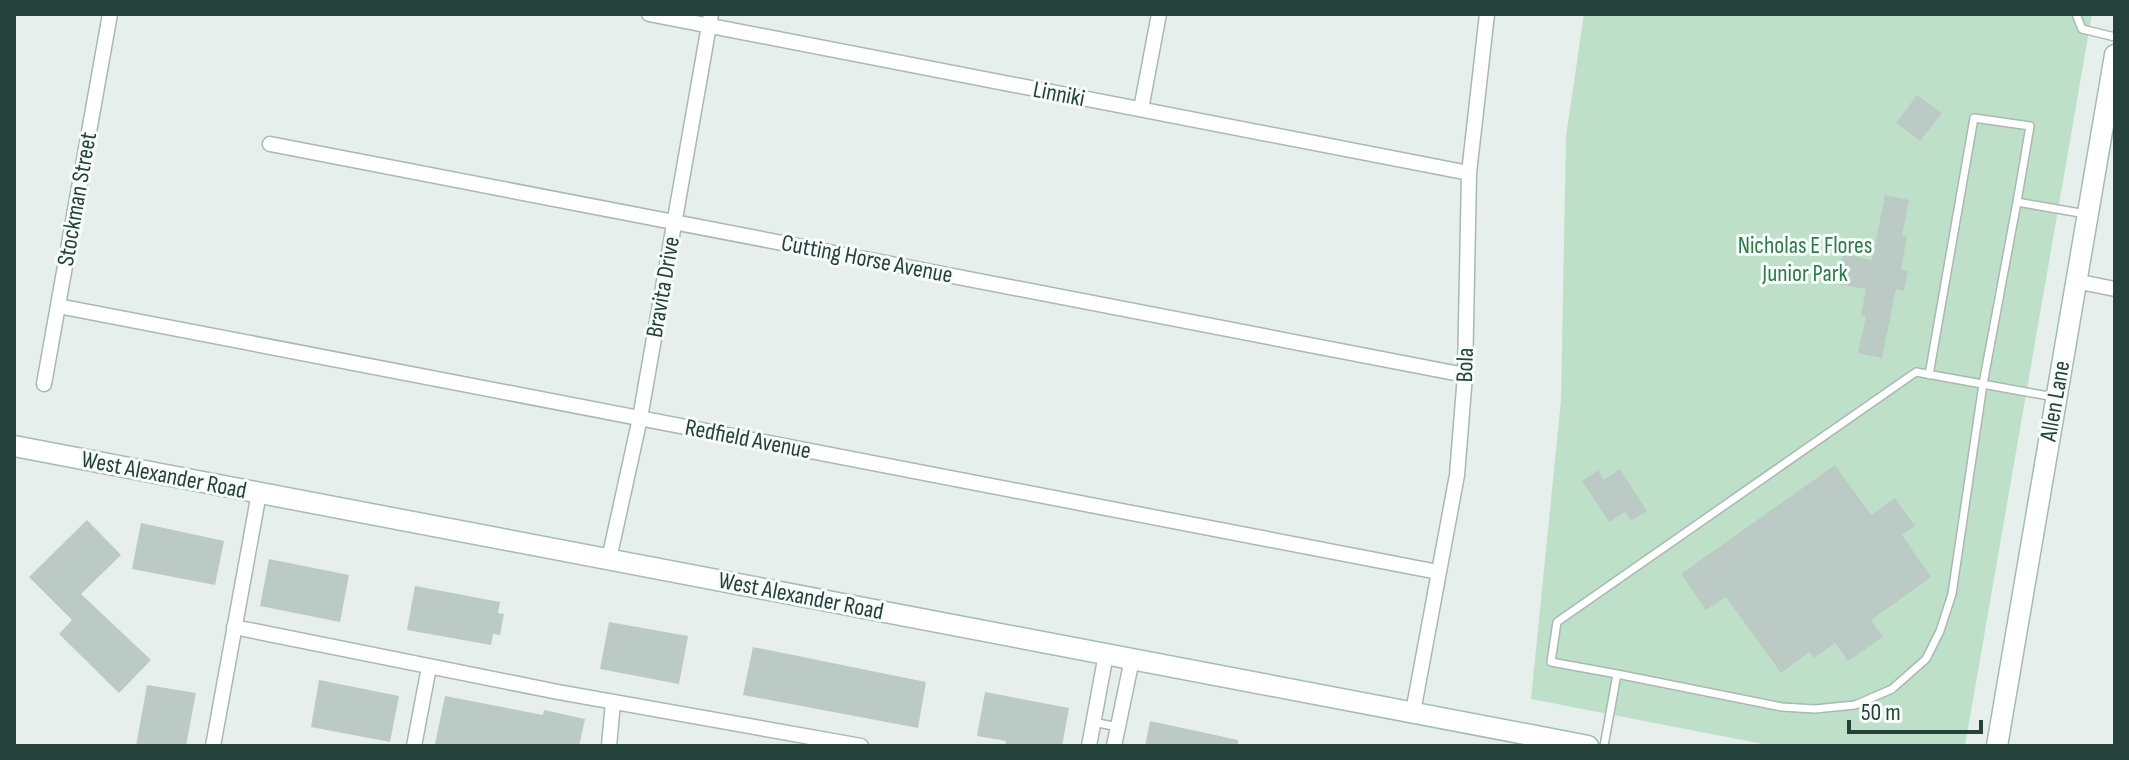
<svg xmlns="http://www.w3.org/2000/svg" width="2129" height="760" font-family="'Sofia Sans Condensed',sans-serif">
  <style>
    .green { fill: #bfe0c8 }
    .building { fill: #bbcac4 }
    .lines { fill: none; stroke-linecap: round; stroke-linejoin: round }
    .service-casing { stroke: #a8b8b2; stroke-width: 10 }
    .minor-casing { stroke: #a8b8b2; stroke-width: 17 }
    .secondary-casing { stroke: #a4bbb3; stroke-width: 23 }
    .service { stroke: #fff; stroke-width: 7 }
    .minor { stroke: #fff; stroke-width: 14 }
    .secondary { stroke: #fff; stroke-width: 20 }
    .labels { text-anchor: middle; dominant-baseline: central; stroke-width: 6; stroke-linejoin: round; paint-order: stroke }
    .street-label { font-size: 24px; fill: #24423a; stroke: #f7fbf9 }
    .park-label { font-size: 24px; fill: #2d7a4b; stroke: #f7fbf9 }
  </style>
  <rect width="100%" height="100%" fill="#e6efeb"/>
  <path class="green" d="M 1584,14 L 2092,14 L 1965,746 L 1773,746 L 1531,699 L 1561,400 L 1566,136 Z"/>
  <path class="building" d="M 1917,95 L 1942,113 L 1920,141 L 1896,123 Z
    M 1885,195 L 1909,200 L 1902,236 L 1907,237 L 1901,269 L 1908,271 L 1904,291 L 1896,289 L 1882,358 L 1858,353 L 1866,316 L 1861,315 L 1866,289 L 1837,284 L 1843,254 L 1872,260 Z
    M 1835,465 L 1871,515 L 1895,498 L 1915,526 L 1902,535 L 1931,577 L 1871,620 L 1883,637 L 1848,661 L 1835,643 L 1814,658 L 1809,652 L 1781,673 L 1726,597 L 1706,610 L 1681,574 Z
    M 1620,469 L 1647,511 L 1631,521 L 1625,512 L 1609,522 L 1582,481 L 1598,470 L 1604,480 Z
    M 87,520 L 121,555 L 81,594 L 151,660 L 119,693 L 59,634 L 72,620 L 29,577 Z
    M 141,523 L 224,541 L 215,585 L 132,569 Z
    M 269,559 L 349,575 L 340,622 L 260,606 Z
    M 415,586 L 500,602 L 498,613 L 504,614 L 500,635 L 493,634 L 491,645 L 407,630 Z
    M 609,622 L 688,636 L 679,684 L 600,669 Z
    M 753,647 L 926,682 L 918,728 L 743,695 Z
    M 319,680 L 399,696 L 390,742 L 311,727 Z
    M 147,685 L 196,693 L 186,746 L 136,746 Z
    M 985,692 L 1069,708 L 1062,746 L 1005,746 L 1006,741 L 977,736 Z
    M 445,696 L 543,715 L 544,710 L 585,719 L 579,746 L 435,744 Z
    M 1150,721 L 1238,740 L 1238,746 L 1145,746 Z"/>
  <g class="lines">
    <g class="service-casing">
      <path id="service" d="M 2076,14 L 2082,29 L 2115,37
        M 1929,375 L 1974,118 L 2030,126 L 2017,202
        M 1617,674 L 1782,707 L 1815,709 L 1855,705 L 1892,689 L 1926,659 L 1940,631 L 1952,594 L 1983,384 L 2017,202 L 2086,214
        M 1093,722 L 1118,727
        M 1604,746 L 1617,674 L 1551,662 L 1557,622 L 1916,372 L 2054,397"/>
    </g>
    <g class="minor-casing">
      <path id="minor" d="M 649,14 L 1469,173
        M 1141,109 L 1159,14
        M 270,144 L 1465,375
        M 2075,281 L 2115,289
        M 58,306 L 1438,572
        M 44,384 L 110,14
        M 609,559 L 640,418 L 711,14
        M 234,627 L 558,692 L 861,746
        M 1413,712 L 1457,475 L 1465,375 L 1469,173 L 1487,14
        M 213,746 L 259,493
        M 414,746 L 429,667
        M 609,746 L 613,702
        M 1089,746 L 1106,654
        M 1114,746 L 1132,659"/>
    </g>
    <g class="secondary-casing">
      <path id="secondary" d="M 14,446 L 1588,746
        M 1997,746 L 2115,55"/>
    </g>
    <use href="#service" class="service"/>
    <use href="#minor" class="minor"/>
    <use href="#secondary" class="secondary"/>
  </g>
  <g class="labels">
    <g class="street-label">
      <text transform="translate(1059 94) rotate(11)">Linniki</text>
      <text transform="translate(77 199) rotate(-80)">Stockman Street</text>
      <text transform="translate(867 259) rotate(11)">Cutting Horse Avenue</text>
      <text transform="translate(663 287) rotate(-80)">Bravita Drive</text>
      <text transform="translate(1465 365) rotate(-88)">Bola</text>
      <text transform="translate(2055 401) rotate(-80)">Allen Lane</text>
      <text transform="translate(748 439) rotate(11)">Redfield Avenue</text>
      <text transform="translate(164 475) rotate(11)">West Alexander Road</text>
      <text transform="translate(801 596) rotate(11)">West Alexander Road</text>
    </g>
    <g class="park-label">
      <text x="1805" y="245">Nicholas E Flores<tspan x="1805" dy="28">Junior Park</tspan></text>
    </g>
  </g>
  <rect width="2129" height="760" fill="none" stroke="#24423a" stroke-width="32"/>
  <path d="M1849 720v12h132v-12" fill="none" stroke="#24423a" stroke-width="4"/>
  <text x="1861" y="720" font-size="24" fill="#24423a" stroke="#f7fbf9" stroke-width="6" paint-order="stroke">50 m</text>
</svg>
